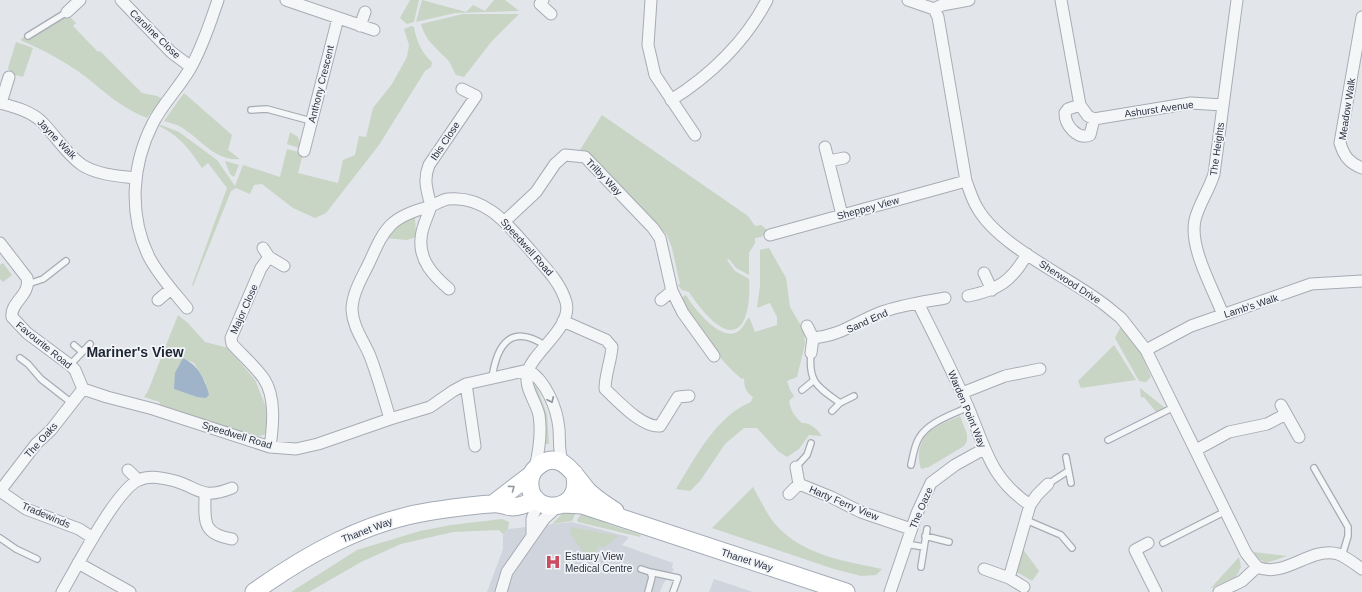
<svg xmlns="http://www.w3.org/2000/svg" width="1362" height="592" font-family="Helvetica,sans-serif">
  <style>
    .built { fill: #d0d4dc }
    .green { fill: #c8d4c4; fill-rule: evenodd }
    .water { fill: #9fb3c9 }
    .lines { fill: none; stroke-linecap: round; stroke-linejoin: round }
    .lane-casing { stroke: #a7acb4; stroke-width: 8 }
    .street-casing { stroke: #a7acb4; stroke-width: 13 }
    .primary-casing { stroke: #a2aab5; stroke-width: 19 }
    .lane { stroke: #f5f6f8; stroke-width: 5.5 }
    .street { stroke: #f5f6f8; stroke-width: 11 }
    .primary { stroke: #fff; stroke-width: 17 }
    .oneway { stroke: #90949d }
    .oneway2 { stroke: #9599a0 }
    .labels { text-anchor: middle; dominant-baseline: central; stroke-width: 3.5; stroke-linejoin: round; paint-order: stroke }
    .street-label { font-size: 10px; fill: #2b3342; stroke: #f2f4f7 }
    .poi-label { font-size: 10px; fill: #2b3342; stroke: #f2f4f7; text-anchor: start }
    .district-label { font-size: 14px; font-weight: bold; fill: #1d2433; stroke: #f2f4f7 }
  </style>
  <rect width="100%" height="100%" fill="#e2e5ea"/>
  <path class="built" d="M 572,522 L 629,537 L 622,545 L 673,563 L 672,568 L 674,569 L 663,584 L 660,592 L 487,592 L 503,549 L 503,534 L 508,529 Z
    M 714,579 L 753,592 L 709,592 Z"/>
  <path class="green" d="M 410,0 L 419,0 L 414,22 L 407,24 L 400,18 Z
    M 422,0 L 466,12 L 473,5 L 485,11 L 494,0 L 505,0 L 519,11 L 455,13 L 416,22 Z
    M 67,14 L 76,23 L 73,26 L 98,52 L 100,51 L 142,93 L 157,96 L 162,99 L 147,118 C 123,109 106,93 86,77 C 66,62 46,51 22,41 L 21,39 L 27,35 L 30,39 Z
    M 463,14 L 519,14 L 492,41 L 464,77 L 456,75 C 453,70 451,63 447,59 C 435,47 425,40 421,24 Z
    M 411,26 L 414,27 C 416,40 422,54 432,62 L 431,67 L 425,71 L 379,145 L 326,213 L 315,218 L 293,208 L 262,184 L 254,185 L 250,194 L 236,188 L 231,191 L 193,286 L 192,285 L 227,188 L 208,163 L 202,168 C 190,150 180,136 159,126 L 161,125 L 179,132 L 217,160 L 235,186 L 243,165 L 280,177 L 287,149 L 303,153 L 298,173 L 338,183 L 343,160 L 355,155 L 359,136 L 366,137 L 373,108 L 392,84 L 407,57 L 409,45 L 404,29 Z
    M 16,42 L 33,48 L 23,77 L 11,74 L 8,68 Z
    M 184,93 L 232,135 L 228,150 L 240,159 C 214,161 201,139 181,127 C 176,124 170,123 164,121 Z
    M 602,115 L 748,216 L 755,226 L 761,225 L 768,231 L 761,237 L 755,238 L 755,243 L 749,253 L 749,275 L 736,268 L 729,259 L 727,260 L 735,271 L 749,279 C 750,291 750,330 731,330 C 716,330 696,303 689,292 L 682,290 L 678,285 L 680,284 L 672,248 L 667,235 L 625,190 L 580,150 Z
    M 290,132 L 298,137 L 300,143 L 299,148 L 287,144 Z
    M 225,161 L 239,165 L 234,177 L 230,174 Z
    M 415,216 L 416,237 L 407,240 L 385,238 L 404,218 Z
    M 769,248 L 786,278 L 790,307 L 804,331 L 805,344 L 797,377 L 787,381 L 790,390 L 794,396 L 789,401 C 791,411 794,416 802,423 C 810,422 818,430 822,436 L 809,435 L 799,449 L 787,457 L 778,451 L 757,428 L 744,428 L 725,444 L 700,481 L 690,491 L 676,489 C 695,458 716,416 751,402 L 753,397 C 746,392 744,387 744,378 L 742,379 C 716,358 698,327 678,300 L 686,295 C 693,307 718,339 735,333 C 742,331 745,322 749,317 L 755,332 L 777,325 L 777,317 L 770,303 L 757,308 L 760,286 L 760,250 Z
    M 3,263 L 12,275 L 3,282 L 0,279 L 0,265 Z
    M 178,315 L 188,323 L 205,342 L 228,348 L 255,380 L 266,407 L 267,431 L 264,435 L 259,436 L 244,432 L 243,434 L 159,405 L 160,402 L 144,397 L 148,391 ZM 183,358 L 194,363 L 206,383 L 197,397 L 174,389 Z
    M 1121,326 L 1139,349 L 1151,377 L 1146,382 L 1139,381 L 1115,338 Z
    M 1114,345 L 1136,380 L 1081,388 L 1078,381 Z
    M 536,385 L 547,414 L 549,444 L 542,444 L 532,387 Z
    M 1140,388 L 1165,408 L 1156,412 L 1144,397 L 1141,398 Z
    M 960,416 L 967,434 L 967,441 L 964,446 L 929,467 L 921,469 C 919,463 919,459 919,453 C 921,430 942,424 960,416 Z
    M 753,487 C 760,499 766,513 775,524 C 802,555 844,561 882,569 L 876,575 L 861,576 L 834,569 L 712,528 Z
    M 578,508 L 572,521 L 552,524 L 565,511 Z
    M 583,511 L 608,524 L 641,535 L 640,537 L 578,522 L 577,520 Z
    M 502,519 L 509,522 L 508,529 L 503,534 L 499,530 L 453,532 L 401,544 L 361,562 L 309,592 L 291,592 L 357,550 L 420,531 L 451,525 Z
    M 571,527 L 619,536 L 603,548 L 601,546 L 596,549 L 598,553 L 584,553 L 570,534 Z
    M 1022,548 L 1039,571 L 1032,581 L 1015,571 Z
    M 1254,552 L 1287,556 L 1266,563 L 1257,558 Z
    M 1239,557 L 1241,567 L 1236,577 L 1210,589 Z"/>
  <path class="water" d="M 183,358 C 199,366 204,378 209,395 L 206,398 L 197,397 L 174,389 L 175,373 Z"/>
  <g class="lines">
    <g class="lane-casing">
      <path id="lane" d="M 28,36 L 67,12
        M 251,110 L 267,109 L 311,121
        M 28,284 L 43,279 L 66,261
        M 74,345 L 82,352
        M 811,353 C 808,383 818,387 840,403
        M 20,358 L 28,364 L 41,379 L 73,404
        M 70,365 L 90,344
        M 492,378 C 497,344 511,323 546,346
        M 802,390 L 813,381
        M 832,411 L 840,403 L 854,396
        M 1108,440 L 1174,407
        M 1066,457 L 1071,483
        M 911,465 C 913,456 914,446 919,438 C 928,422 952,415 968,407
        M 796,467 L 807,455 L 811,443
        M 1314,468 L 1348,527 L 1348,536 L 1342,556
        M 1048,484 L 1068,471
        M 1026,520 L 1061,535 L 1072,548
        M 925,536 L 949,542
        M 0,538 L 16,549 L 37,559
        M 1163,543 L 1226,511
        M 906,544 L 924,547
        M 921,567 L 927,529
        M 641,569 L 650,572 L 652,577 L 648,592
        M 650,572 L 678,578 L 673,592"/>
    </g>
    <g class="street-casing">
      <path id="street" d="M 121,0 L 171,52 L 191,67
        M 286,0 L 374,30
        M 543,0 L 540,4 L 551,14
        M 651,0 L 648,45 L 655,75 L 695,135
        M 908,0 L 934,9
        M 1061,0 L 1080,105 L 1088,116 L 1094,119 L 1191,103 L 1223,105
        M 934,9 L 938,17 L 966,181 C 970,191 972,200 978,209 C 1000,247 1069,277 1105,305 L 1121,318 L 1146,350 L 1246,553 L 1257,567
        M 934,9 L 942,5 L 969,0
        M 67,12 L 80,0
        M 1362,17 L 1340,143 C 1344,156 1349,163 1362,168
        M 360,26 L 365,12
        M 671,100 C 710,76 746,41 767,0
        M 0,103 C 14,107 31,111 42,122 C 56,136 65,153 82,165 C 98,175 119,176 136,178
        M 1,103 L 9,77
        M 1080,105 L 1068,109 L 1065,113 C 1065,125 1077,140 1090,135 L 1094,119
        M 825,147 L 842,215
        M 304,151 L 338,18
        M 829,161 L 844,158
        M 431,206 C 427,190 423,180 429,165 L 476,96 L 462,89
        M 431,206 C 428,216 421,228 421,239 C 419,261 434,276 449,289
        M 505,221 L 536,192 L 555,164 L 565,155 L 585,157 L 653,228 L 660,238 L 672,291 L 661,300
        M 770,235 L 966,181
        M 0,243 L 27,278 C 31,295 10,302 12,317 L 27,333 L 70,365 L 75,370 L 83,389
        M 263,248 L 269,257 L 284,266
        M 269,257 L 261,268 L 231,338 L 232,344 C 242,355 255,366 264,379 C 276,397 273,426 270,447
        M 984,273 L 992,290
        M 672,291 L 683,313 L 714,356
        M 968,296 C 998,290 1012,281 1027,254
        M 158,300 L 171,289
        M 918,303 C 935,337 953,372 968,407 C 986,449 990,478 1030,505
        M 187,308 C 174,292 159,276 149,257 C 128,214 132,164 153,123 C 163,103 180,87 191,67 C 203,46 210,23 218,0
        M 1223,315 C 1213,288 1189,248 1195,220 C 1198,206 1209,190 1214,174 L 1237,0
        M 563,321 L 606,340 L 612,347 C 611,361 605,375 605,389 C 618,401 642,428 660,426 L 678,397 L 689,396
        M 807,326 L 813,338 L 811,353
        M 813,338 C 842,335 854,323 879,313 C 900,305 923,302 945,298
        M 1146,350 L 1191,326 L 1311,284 L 1362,281
        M 528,370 C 546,381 557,408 559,429 C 560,441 558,452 563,463
        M 466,384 L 475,446
        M 83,389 L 107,397 L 153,409 L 270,447 L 296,449 L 318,444 L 390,419 L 430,407 L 453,391 L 466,384 L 528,370
        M 962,393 L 1005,376 L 1040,369
        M 1281,405 L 1299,437
        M 390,419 C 384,398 378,377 370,356 C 364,341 353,328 352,310 C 352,293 363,276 370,261 C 385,227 391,217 428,207 C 435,205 441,200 448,199 C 486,195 509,226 531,251 C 544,267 560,281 566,302 C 573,327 534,351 528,371 C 523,387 536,401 539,415 C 542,433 539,451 535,468
        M 1196,450 L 1229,432 L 1267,424 L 1286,414
        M 128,470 L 138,480
        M 799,484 L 831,497 L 861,512 L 911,529
        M 0,491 L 36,444 L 51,430 L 83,389
        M 0,491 L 26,509 L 79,529 L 93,538
        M 205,494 C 205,520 201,534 232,539
        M 789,494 L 799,484 L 796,467
        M 532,536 L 532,519 L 538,502
        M 1148,543 L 1135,550 L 1156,592
        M 78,563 L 130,592
        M 984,569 L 1009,578 L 1024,587
        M 1009,578 L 1030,505 L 1037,495 L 1048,484
        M 62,592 C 75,570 117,488 139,480 C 150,475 163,478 175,481 C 201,489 202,500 232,488
        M 501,592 L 507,572 L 544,519 L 558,506
        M 890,592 L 917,513 L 931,483 L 955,465 L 984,449
        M 1219,592 L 1242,581 L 1257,567 C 1285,579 1310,546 1338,554 C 1346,557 1355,564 1362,569"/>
    </g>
    <g class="primary-casing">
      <path id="primary" d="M 574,473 C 586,514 527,517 530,481 C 530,474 535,468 541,464 C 563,450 576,478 588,491 C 596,499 606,505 615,511
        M 494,503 L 532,474
        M 564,504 L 582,505 L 846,592
        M 254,592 C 307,554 366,521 432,511 C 452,508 472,505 492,504 C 497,503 502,505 507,506 C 517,509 527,504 536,499"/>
    </g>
    <use href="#lane" class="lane"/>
    <use href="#street" class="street"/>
    <use href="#primary" class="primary"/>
  </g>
  <defs><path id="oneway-chevron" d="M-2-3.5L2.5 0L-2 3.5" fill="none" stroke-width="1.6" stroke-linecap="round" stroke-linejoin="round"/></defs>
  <use class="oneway" href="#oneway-chevron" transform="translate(551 400) rotate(65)"/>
  <use class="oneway2" href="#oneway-chevron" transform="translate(512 488) rotate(-36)"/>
  <defs>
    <g id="hospital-bare" transform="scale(1.2)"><path d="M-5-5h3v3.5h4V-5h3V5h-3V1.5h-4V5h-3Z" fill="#ca4c5f" stroke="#f2f4f7" stroke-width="2.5" paint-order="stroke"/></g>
  </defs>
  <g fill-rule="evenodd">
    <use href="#hospital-bare" x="553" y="562"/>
  </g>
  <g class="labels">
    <g class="street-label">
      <text transform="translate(155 34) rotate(44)">Caroline Close</text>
      <text transform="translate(321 84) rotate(-76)">Anthony Crescent</text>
      <text transform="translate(1159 109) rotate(-8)">Ashurst Avenue</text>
      <text transform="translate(1347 109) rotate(-81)">Meadow Walk</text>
      <text transform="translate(57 139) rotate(46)">Jayne Walk</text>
      <text transform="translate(445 141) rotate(-56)">Ibis Close</text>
      <text transform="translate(1217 149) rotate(-82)">The Heights</text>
      <text transform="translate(604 177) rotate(46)">Trilby Way</text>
      <text transform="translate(868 208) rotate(-15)">Sheppey View</text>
      <text transform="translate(527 247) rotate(48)">Speedwell Road</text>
      <text transform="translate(1070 282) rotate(33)">Sherwood Drive</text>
      <text transform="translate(1251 306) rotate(-18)">Lamb's Walk</text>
      <text transform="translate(244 309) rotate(-66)">Major Close</text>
      <text transform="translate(867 321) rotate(-24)">Sand End</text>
      <text transform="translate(44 345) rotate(39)">Favourite Road</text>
      <text transform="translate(967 409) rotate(67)">Warden Point Way</text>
      <text transform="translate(237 435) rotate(17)">Speedwell Road</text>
      <text transform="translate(41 440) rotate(-48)">The Oaks</text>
      <text transform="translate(844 503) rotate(23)">Harty Ferry View</text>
      <text transform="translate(921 508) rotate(-67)">The Oaze</text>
      <text transform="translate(46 515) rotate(23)">Tradewinds</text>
      <text transform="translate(367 530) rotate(-21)">Thanet Way</text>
      <text transform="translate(747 560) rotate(18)">Thanet Way</text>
    </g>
    <g class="poi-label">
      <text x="565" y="556">Estuary View<tspan x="565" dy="12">Medical Centre</tspan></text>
    </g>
    <g class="district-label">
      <text x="135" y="352">Mariner's View</text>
    </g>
  </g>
</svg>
